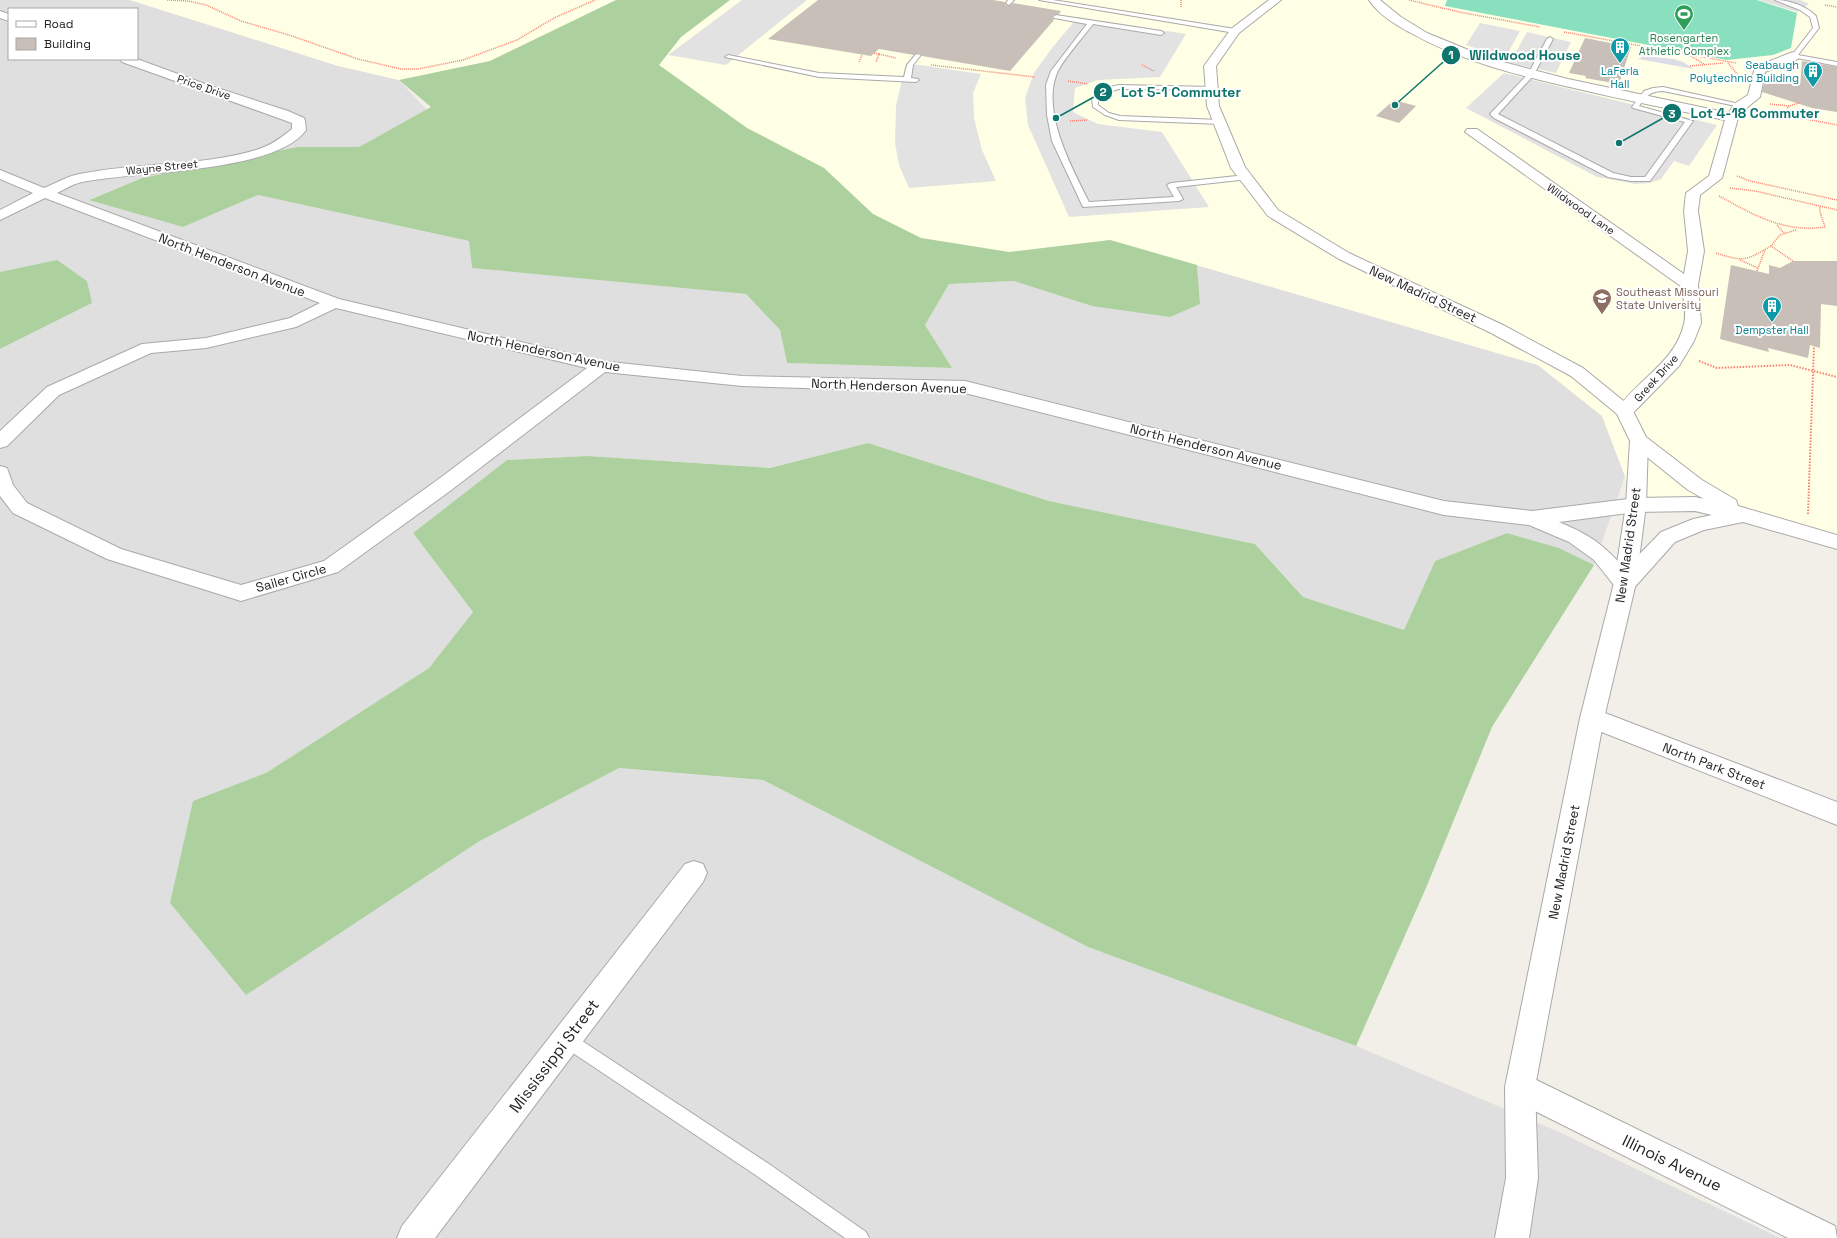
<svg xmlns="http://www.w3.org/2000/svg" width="1837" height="1238" font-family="'Space Grotesk',sans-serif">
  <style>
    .residential { fill: #e0dfdf; fill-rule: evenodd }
    .education { fill: #ffffe5 }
    .forest { fill: #add19e }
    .pitch { fill: #88e0be }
    .parking { fill: #e2e2e2 }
    .plaza { fill: #dddde8 }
    .building { fill: #c7bfb8 }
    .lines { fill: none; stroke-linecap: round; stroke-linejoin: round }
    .service-casing { stroke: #a9a9a9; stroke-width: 2 }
    .minor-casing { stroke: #a9a9a9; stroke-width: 2 }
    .tertiary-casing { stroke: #a9a9a9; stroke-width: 2 }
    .path-far1 { stroke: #fa8072; stroke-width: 1.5; stroke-dasharray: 1 1; stroke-linecap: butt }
    .path { stroke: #fa8072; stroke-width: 2; stroke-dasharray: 1.5 1.5; stroke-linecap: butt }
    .service { fill: #fff; fill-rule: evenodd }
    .minor { fill: #fff; fill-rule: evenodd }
    .tertiary { fill: #fff; fill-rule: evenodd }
    .labels { text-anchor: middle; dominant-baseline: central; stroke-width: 4; stroke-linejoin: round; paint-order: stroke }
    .far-leisure-label { font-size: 11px; fill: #27864d; stroke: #fff }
    .far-culture-label { font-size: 11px; fill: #0d838f; stroke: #fff }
    .far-street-label { font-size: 11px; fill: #222; stroke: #fff }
    .far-education-label { font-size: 11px; fill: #785e54; stroke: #fff; text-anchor: start }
    .street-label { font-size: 13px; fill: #222; stroke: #fff }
    .near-street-label { font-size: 16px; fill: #222; stroke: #fff }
    .leader { fill: none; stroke: #0f766e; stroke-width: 1.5 }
    .callout-dot { fill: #0f766e; stroke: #fff; stroke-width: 1.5 }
    .mark-label { font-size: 12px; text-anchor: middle; font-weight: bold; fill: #fff }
    .callout-label { font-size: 14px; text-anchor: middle; font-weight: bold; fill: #0f766e; stroke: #fff; stroke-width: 4; stroke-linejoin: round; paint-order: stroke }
  </style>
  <rect width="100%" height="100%" fill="#f2efe9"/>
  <path class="residential" d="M 0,0 L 130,0 L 338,65 L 399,80 L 427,110 L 359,147 L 297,147 L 142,178 L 90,199 L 183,227 L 258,195 L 469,241 L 472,268 L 746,294 L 780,330 L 787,363 L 951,368 L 925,325 L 949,284 L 1014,281 L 1092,306 L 1200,303 L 1197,265 L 1538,365 L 1602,416 L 1625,476 L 1594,565 L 1559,548 L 1507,533 L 1435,561 L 1404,630 L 1303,597 L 1255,544 L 1049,501 L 868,443 L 770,468 L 587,456 L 507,460 L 413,533 L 473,612 L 429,668 L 266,773 L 193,801 L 478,842 L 618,768 L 763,780 L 1088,947 L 1356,1046 L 1559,1132 L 1780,1238 L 0,1238 L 0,349 L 92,303 L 0,272 ZM 9,9 L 137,9 L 137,59 L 9,59 Z"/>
  <path class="education" d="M 130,0 L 616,0 L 490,61 L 399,80 L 338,66 Z
    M 730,0 L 1837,0 L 1837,545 L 1695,504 L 1636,505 L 1602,416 L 1538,365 L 1111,240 L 1009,252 L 921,238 L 873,214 L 824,168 L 747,128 L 659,65 L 681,37 Z"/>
  <path class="forest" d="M 616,0 L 730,0 L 681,37 L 659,65 L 747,128 L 824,168 L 873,214 L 921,238 L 1009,252 L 1110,240 L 1197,265 L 1200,304 L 1170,317 L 1092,306 L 1014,281 L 949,284 L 925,325 L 952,368 L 787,363 L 780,330 L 746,294 L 472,268 L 469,241 L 258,195 L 183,227 L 89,200 L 142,178 L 297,147 L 359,147 L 431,107 L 399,80 L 490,61 Z
    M 57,260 L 87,281 L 92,303 L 0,349 L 0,272 Z
    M 868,443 L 1049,501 L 1255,544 L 1303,597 L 1404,630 L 1435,561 L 1507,533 L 1559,548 L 1594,565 L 1492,727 L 1426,888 L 1356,1046 L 1088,947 L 763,780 L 619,768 L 478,842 L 246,995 L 170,903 L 193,801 L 266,773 L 429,668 L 473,612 L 413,533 L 507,460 L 587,456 L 770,468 Z"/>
  <path class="pitch" d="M 1447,0 L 1757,0 L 1797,13 L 1791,48 L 1773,55 L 1727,60 L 1445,6 Z"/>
  <path class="parking" d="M 742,0 L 807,0 L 726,65 L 668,55 Z
    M 1759,0 L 1800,0 L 1809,4 L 1797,12 Z
    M 1078,17 L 1186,34 L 1160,77 L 1098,80 L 1075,88 L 1073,112 L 1098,124 L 1162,132 L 1209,207 L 1069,217 L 1028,125 L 1025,98 L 1034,73 L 1052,48 Z
    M 1480,23 L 1520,31 L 1505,58 L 1466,45 Z
    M 1527,32 L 1571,42 L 1556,73 L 1510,63 Z
    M 906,63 L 981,74 L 973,93 L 974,118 L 982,150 L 996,181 L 909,188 L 899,165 L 895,143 L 896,106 Z
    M 1504,73 L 1717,125 L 1689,166 L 1674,161 L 1661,179 L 1650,183 L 1636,184 L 1597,177 L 1466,108 Z"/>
  <path class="plaza" d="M 1644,56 L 1674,59 L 1683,62 L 1694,69 L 1638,59 Z"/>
  <path class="building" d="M 818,0 L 993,0 L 1005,2 L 1005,4 L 1009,6 L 1013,3 L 1061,11 L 1059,14 L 1052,16 L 1052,18 L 1054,20 L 1010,71 L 922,56 L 922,54 L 916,53 L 914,55 L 879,49 L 871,56 L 768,39 Z
    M 1585,38 L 1631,47 L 1619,84 L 1585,78 L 1586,76 L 1569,73 Z
    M 1802,61 L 1837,67 L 1837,112 L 1812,108 L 1762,92 L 1765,78 L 1800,85 Z
    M 1394,100 L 1416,106 L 1399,123 L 1376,116 Z
    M 1793,261 L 1837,261 L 1837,306 L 1821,304 L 1820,348 L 1810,345 L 1808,358 L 1768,348 L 1769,352 L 1720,339 L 1731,265 L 1769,274 L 1769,265 L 1780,268 Z"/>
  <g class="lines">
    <g class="service-casing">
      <path id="service" d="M 1008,0 L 1014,0 L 1009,5 L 1006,3 Z
        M 1039,0 L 1053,0 L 1235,29 L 1238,31 L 1235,33 Z
        M 1775,0 C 1789,0 1806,6 1816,16 L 1819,28 L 1798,55 L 1837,62 L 1837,66 L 1792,57 L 1792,55 L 1813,28 L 1810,17 L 1800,10 Z
        M 1056,15 L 1161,31 L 1164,33 L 1161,35 L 1093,24 C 1084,36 1062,61 1057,73 C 1041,112 1072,168 1089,202 L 1174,197 L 1167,185 L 1171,183 L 1246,175 L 1249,175 L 1249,179 L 1176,187 L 1183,199 L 1179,201 L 1083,207 L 1052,141 L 1047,115 L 1046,85 L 1051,71 L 1087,24 L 1054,18 L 1053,17 Z
        M 1550,37 L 1553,39 L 1533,76 L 1498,114 L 1613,173 L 1631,177 L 1645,177 L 1685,122 L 1633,108 L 1632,107 L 1644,91 L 1653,88 L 1663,87 L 1744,105 L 1741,107 L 1663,91 C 1651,91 1646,96 1639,106 L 1693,121 L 1650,181 L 1631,181 L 1608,177 L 1494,118 L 1490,114 L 1528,74 L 1547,39 Z
        M 916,54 L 921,55 L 913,65 L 911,78 L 918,79 L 919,80 L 916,82 L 819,77 L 725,57 L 728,55 L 819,73 L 904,77 L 907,65 Z
        M 1119,85 L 1214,87 L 1214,89 L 1212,90 L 1119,89 L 1108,92 L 1098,99 L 1098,105 L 1109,113 L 1120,116 L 1220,120 L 1224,122 L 1220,124 L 1119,120 L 1105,115 L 1093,107 L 1092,99 C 1099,90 1108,87 1119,85 Z
        M 567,1031 L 769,1164 L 866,1232 L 869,1238 L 845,1238 L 757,1176 L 561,1045 L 559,1039 L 561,1033 Z"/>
    </g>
    <g class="minor-casing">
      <path id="minor" d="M 1369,0 L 1380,0 L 1401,17 L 1427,33 L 1488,58 L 1568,79 L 1729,113 L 1734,104 L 1748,95 L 1755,67 L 1790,53 L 1794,52 L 1800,56 L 1798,59 L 1765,72 L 1760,97 L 1744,110 L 1738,118 L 1722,178 L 1700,195 L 1698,211 L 1704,251 L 1698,285 L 1701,323 L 1694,341 L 1679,366 L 1631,415 L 1625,417 L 1619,415 L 1616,411 C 1636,380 1675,363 1684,324 C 1687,313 1683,298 1682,287 L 1465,132 L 1467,129 L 1477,129 L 1684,274 L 1688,251 L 1684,211 L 1686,193 L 1709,176 L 1725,120 C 1675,110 1624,100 1574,88 C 1517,75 1460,61 1409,32 C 1394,24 1378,14 1369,0 Z
        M 0,11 L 9,14 L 9,21 L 0,18 Z
        M 120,59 L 137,59 L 208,85 L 288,111 L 304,118 L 305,121 L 306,130 C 276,173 134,171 82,182 C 73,184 65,189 57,193 L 339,299 L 601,361 L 742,376 L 965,381 L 1444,501 L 1532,511 L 1636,498 L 1695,497 L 1704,499 L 1688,490 L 1632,445 L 1630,441 L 1632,437 L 1639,435 L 1646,437 L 1702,480 L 1736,500 L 1738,506 L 1837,535 L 1837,549 L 1743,522 L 1704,530 L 1675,542 L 1633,589 L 1625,591 L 1617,589 L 1594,560 L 1569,542 L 1529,525 L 1444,515 L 965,393 L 742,386 L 605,372 L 450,491 L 338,572 L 241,601 L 107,559 L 13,513 L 0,496 L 0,466 L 7,468 L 13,485 L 27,503 L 121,549 L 241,585 L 324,561 L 436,481 L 587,368 L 336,308 L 296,327 L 206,348 L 151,353 L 59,395 L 7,446 L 0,448 L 0,431 L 47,387 L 142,344 L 206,338 L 290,318 L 320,303 L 45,198 L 0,220 L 0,210 L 33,193 L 0,179 L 0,170 L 44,188 C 54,184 64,178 75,175 C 134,162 199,167 256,150 C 270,146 281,138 292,129 L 292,123 L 122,62 ZM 1695,511 L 1712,515 L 1693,519 L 1661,532 L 1625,569 C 1603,544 1590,535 1559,522 L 1636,512 Z
        M 1592,708 L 1837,802 L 1837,825 L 1584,725 L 1580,718 L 1584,711 Z
        M 694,861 L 703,864 L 707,873 L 703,882 L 435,1238 L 397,1238 L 402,1226 L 685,864 Z
        M 1520,1072 L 1835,1226 L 1837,1238 L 1788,1238 L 1509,1098 L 1505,1087 L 1509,1076 Z"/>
    </g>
    <g class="tertiary-casing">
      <path id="tertiary" d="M 1269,0 L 1281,0 L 1239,33 L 1216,66 L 1219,106 L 1245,167 L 1278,210 L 1349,253 L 1503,325 L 1583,368 L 1631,407 L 1648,441 L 1646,505 L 1636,583 L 1604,718 L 1535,1087 L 1538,1178 L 1529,1238 L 1495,1238 L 1506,1178 L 1505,1087 L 1580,718 L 1614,583 L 1626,505 L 1630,441 L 1617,414 L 1571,376 L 1491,333 L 1339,259 L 1268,216 L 1231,168 L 1207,106 L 1204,66 L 1231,29 Z"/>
    </g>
    <path class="path-far1" d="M 167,0 L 188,1 L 206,5 L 241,21 L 289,35 L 358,59 L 401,69 L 418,69 L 463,60 L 517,40 L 554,18 L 595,0
      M 1181,0 L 1181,7
      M 1409,0 L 1459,12 L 1540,27
      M 1825,5 L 1837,7
      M 1564,32 L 1736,63
      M 874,53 L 879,54 L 876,62
      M 879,54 L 896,58
      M 1691,56 L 1704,64
      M 859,62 L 862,55
      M 1728,63 L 1739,76
      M 931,65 L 1035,77
      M 1142,65 L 1154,71
      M 1690,66 L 1723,63
      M 1068,81 L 1088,84
      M 1770,104 L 1789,106
      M 1765,111 L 1837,125
      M 1793,116 L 1787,109 L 1789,106 L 1799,103
      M 1070,121 L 1088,120
      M 1737,176 L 1750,181 L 1837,200
      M 1730,188 L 1755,191 L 1837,210
      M 1719,196 C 1754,215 1784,233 1825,227 L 1820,212 L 1820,206
      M 1777,225 L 1784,233
      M 1771,246 L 1780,235 L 1796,230
      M 1716,253 C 1744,262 1745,261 1771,246 L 1793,261
      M 1740,260 L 1758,268
      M 1757,271 L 1765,250"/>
    <path class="path" d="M 1699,361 L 1717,368 L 1790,365 L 1837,377
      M 1808,514 L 1814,346"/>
    <use href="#service" class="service"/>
    <use href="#minor" class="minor"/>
    <use href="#tertiary" class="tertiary"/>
  </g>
  <defs>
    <g id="stadium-pin" transform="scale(1)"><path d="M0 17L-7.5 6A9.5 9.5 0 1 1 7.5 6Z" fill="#2e9e5b" stroke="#fff"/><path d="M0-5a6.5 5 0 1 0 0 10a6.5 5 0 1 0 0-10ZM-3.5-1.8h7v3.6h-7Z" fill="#fff"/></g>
    <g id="building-pin" transform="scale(1)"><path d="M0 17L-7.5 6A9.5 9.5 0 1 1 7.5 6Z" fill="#0f9aa8" stroke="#fff"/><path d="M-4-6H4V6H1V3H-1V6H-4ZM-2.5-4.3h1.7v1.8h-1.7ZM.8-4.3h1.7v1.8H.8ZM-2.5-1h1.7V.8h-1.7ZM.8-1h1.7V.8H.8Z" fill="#fff"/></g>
    <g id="university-pin" transform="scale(1)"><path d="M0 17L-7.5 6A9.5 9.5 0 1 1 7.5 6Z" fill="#8d6e63" stroke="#fff"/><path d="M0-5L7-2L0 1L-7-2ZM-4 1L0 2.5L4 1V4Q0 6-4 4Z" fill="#fff"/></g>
  </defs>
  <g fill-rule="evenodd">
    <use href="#stadium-pin" x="1684" y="14"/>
    <use href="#building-pin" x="1620" y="47"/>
    <use href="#building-pin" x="1813" y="71"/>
    <use href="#university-pin" x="1602" y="298"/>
    <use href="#building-pin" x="1772" y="306"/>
  </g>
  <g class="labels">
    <g class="far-leisure-label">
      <text x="1684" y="38">Rosengarten<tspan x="1684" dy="13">Athletic Complex</tspan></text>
    </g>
    <g class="far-culture-label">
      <text x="1799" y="65" text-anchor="end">Seabaugh<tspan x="1799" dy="13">Polytechnic Building</tspan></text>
      <text x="1620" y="71">LaFerla<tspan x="1620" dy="13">Hall</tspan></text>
      <text x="1772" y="330">Dempster Hall</text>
    </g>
    <g class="far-street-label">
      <text transform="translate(204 87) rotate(19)">Price Drive</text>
      <text transform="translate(162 167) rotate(-6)">Wayne Street</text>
      <text transform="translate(1581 209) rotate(35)">Wildwood Lane</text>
      <text transform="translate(1656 378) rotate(-48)">Greek Drive</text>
    </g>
    <g class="far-education-label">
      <text x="1616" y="292">Southeast Missouri<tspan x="1616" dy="13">State University</tspan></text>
    </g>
    <g class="street-label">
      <text transform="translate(232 265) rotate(21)">North Henderson Avenue</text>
      <text transform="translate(1423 294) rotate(25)">New Madrid Street</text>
      <text transform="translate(544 351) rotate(12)">North Henderson Avenue</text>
      <text transform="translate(889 386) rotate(2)">North Henderson Avenue</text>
      <text transform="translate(1206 447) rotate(14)">North Henderson Avenue</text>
      <text transform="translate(1628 545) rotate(-82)">New Madrid Street</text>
      <text transform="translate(291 578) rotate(-16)">Sailer Circle</text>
      <text transform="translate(1714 766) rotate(21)">North Park Street</text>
      <text transform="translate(1564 862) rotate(-79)">New Madrid Street</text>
    </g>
    <g class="near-street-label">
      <text transform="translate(554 1056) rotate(-53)">Mississippi Street</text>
      <text transform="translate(1672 1163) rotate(26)">Illinois Avenue</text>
    </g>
  </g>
  <path class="leader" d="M1395 105L1451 55M1056 118L1103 92M1619 143L1672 113"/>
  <g class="callout-dot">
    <circle cx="1395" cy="105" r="4"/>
    <circle cx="1056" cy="118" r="4"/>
    <circle cx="1619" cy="143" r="4"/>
    <circle cx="1451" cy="55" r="10"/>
    <circle cx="1103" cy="92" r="10"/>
    <circle cx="1672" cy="113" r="10"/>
  </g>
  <g class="mark-label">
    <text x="1451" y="59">1</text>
    <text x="1103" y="96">2</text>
    <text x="1672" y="118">3</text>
  </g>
  <g class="callout-label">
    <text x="1525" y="60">Wildwood House</text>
    <text x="1181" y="97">Lot 5-1 Commuter</text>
    <text x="1755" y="118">Lot 4-18 Commuter</text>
  </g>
  <rect x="8" y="8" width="130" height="52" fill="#ffffff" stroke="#a7a7a7"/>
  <rect x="16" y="21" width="20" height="6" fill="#ffffff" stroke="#a7a7a7"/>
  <text x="44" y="28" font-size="12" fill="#222222">Road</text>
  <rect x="16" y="38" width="20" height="12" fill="#c7bfb8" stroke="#a7a7a7"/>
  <text x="44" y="48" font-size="12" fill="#222222">Building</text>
</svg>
